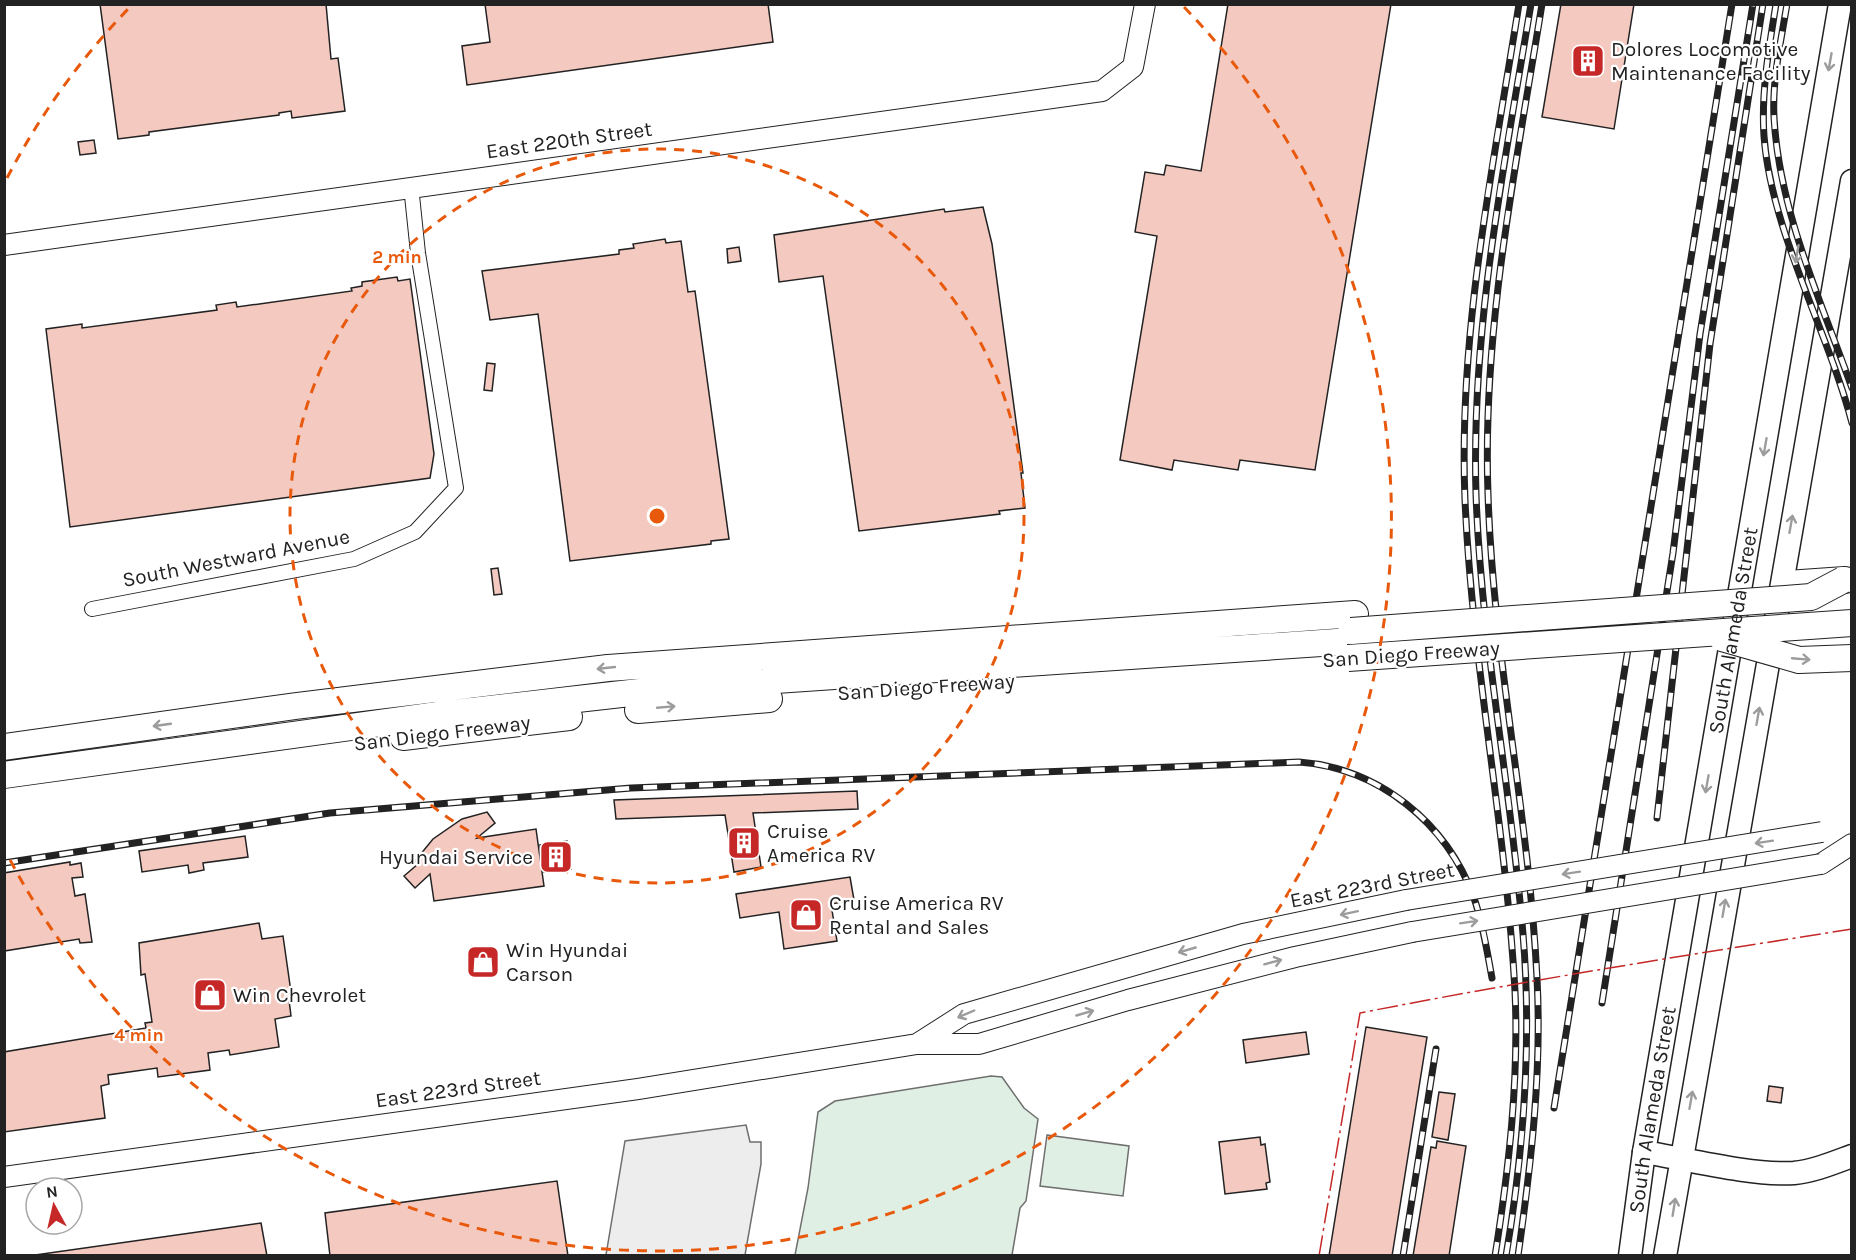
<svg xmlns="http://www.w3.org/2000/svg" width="1856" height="1260" font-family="Karla,sans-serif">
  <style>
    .green { fill: #e0efe3; stroke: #6f6f6f; stroke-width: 1.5 }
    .parking { fill: #ededed; stroke: #6f6f6f; stroke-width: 1.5 }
    .building { fill: #f3c9c0; stroke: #222; stroke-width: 1.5 }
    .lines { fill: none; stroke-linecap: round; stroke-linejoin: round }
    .street-casing { stroke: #222; stroke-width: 16 }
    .secondary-casing { stroke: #222; stroke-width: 22 }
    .primary-casing { stroke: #222; stroke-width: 25 }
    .highway-casing { stroke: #222; stroke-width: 28 }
    .street { stroke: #fff; stroke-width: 14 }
    .secondary { stroke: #fff; stroke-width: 20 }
    .primary { stroke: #fff; stroke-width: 22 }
    .highway { stroke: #fff; stroke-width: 26 }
    .rail-casing { stroke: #222; stroke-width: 7 }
    .rail { stroke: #fff; stroke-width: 4.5; stroke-dasharray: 14; stroke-linecap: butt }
    .secondary-bridge-casing { stroke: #222; stroke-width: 22; stroke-linecap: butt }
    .highway-bridge-casing { stroke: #222; stroke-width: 28; stroke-linecap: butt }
    .secondary-bridge { stroke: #fff; stroke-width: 20 }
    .highway-bridge { stroke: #fff; stroke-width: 26 }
    .power { stroke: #c62828; stroke-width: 1.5; stroke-dasharray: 21 4.5 3 4.5; stroke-linecap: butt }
    .oneway { stroke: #9c9c9c }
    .ring { fill: none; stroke: #e8590c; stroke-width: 3; stroke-dasharray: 10 8 }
    .labels { text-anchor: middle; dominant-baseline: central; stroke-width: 4.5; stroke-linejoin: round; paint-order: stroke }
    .poi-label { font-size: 21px; fill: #222; stroke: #fff; text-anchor: start }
    .street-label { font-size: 21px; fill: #222; stroke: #fff }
    .centre { fill: #e8590c; stroke: #fff; stroke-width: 3 }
    .ring-label { font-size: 18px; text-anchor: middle; font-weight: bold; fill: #e8590c; stroke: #fff; stroke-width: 4.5; stroke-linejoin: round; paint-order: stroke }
  </style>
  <rect width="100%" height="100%" fill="#fff"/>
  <path class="green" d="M 991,1076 L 1002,1077 L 1024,1108 L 1038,1119 L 1026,1201 L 1020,1208 L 1012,1255 L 795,1255 L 808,1188 L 818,1112 L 835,1101 Z
    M 1047,1135 L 1129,1146 L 1123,1196 L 1040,1186 Z"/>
  <path class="parking" d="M 746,1125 L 750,1142 L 761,1142 L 761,1164 L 745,1255 L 606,1255 L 625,1141 Z"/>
  <path class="building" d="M 100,4 L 326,4 L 331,59 L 338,58 L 345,111 L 292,118 L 291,111 L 279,113 L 279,115 L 149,132 L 149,135 L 118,139 Z
    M 485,4 L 768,4 L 773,42 L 467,85 L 462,46 L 490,42 Z
    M 1228,4 L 1391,4 L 1315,470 L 1240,460 L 1238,470 L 1174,460 L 1172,470 L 1120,460 L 1157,236 L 1135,232 L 1145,172 L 1164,175 L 1166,165 L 1201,171 Z
    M 1561,4 L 1634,4 L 1614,129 L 1542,117 Z
    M 94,140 L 96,153 L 80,155 L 78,142 Z
    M 983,207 L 992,244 L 1023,473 L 1021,473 L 1025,508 L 999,511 L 1000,514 L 859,531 L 823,276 L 779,282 L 774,235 L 944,209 L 945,212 Z
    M 665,239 L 666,243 L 681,241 L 688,292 L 695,291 L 729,539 L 711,541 L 711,544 L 570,561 L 538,314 L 490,320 L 482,271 L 619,254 L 619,250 L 634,248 L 633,244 Z
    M 739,247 L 741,261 L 728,263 L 727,249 Z
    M 397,277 L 398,281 L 410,279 L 434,454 L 430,478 L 70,527 L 46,329 L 82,324 L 82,328 L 217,310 L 216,305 L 236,302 L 237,307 L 352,291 L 351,288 L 362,286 L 362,282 Z
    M 487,363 L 495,364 L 492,391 L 484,390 Z
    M 498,568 L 502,594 L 494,595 L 491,569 Z
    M 857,791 L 858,809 L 753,813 L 761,867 L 734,872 L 725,815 L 616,819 L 614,800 Z
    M 487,812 L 495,823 L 477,838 L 536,829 L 544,886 L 434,901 L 430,874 L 415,888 L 404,876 L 418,864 L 415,861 L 433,839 L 462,819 Z
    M 245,836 L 248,857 L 203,863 L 204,870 L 189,873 L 188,865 L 142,872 L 139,851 Z
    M 567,841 L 571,869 L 544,872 L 540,845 Z
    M 70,862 L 70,865 L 81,863 L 83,877 L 72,878 L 75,896 L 85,894 L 92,942 L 80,943 L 79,939 L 4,951 L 4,873 Z
    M 850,877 L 854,900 L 831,904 L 837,941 L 784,949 L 779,912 L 740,918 L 736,894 Z
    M 259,923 L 262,939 L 283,936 L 292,999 L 289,1000 L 291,1016 L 275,1019 L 279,1047 L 230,1055 L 229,1050 L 208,1053 L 210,1070 L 158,1077 L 157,1068 L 108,1075 L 109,1084 L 101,1086 L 105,1118 L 4,1132 L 4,1052 L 146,1028 L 145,1023 L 152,1022 L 145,974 L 141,975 L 139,943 Z
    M 1366,1027 L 1427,1037 L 1392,1256 L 1329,1256 Z
    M 1306,1032 L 1309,1054 L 1246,1063 L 1243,1040 Z
    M 1769,1086 L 1783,1088 L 1781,1103 L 1767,1101 Z
    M 1439,1092 L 1455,1094 L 1448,1140 L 1432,1137 Z
    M 1260,1137 L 1261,1145 L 1265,1144 L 1270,1182 L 1266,1183 L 1267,1189 L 1225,1194 L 1219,1142 Z
    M 1437,1141 L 1466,1146 L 1449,1256 L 1413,1256 L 1431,1147 L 1436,1148 Z
    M 557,1181 L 568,1256 L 330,1256 L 325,1213 Z
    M 261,1223 L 267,1256 L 28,1256 Z"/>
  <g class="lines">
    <g class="street-casing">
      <path id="street" d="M 92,609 L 354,559 L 415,532 L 456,488 L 418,253 L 411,186"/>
    </g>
    <g class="secondary-casing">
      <path id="secondary" d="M 4,245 L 1102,91 L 1133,67 L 1145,4
        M 1821,864 L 1852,844
        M 917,1044 L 964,1014 L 1243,934 L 1406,900
        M 4,1177 L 638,1089 L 917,1044 L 979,1044 L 1128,1000 L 1295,957 L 1412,932"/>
    </g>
    <g class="primary-casing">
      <g id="primary">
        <path d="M 1644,1152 C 1686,1159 1754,1176 1794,1173 C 1814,1171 1833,1163 1852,1156"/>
        <path id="s1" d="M 1630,1256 L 1644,1152 L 1840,4"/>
        <path d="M 1665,1256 L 1852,181"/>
      </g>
    </g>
    <g class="highway-casing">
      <path id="highway" d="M 1787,584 L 1845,580
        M 638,710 L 769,699
        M 403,737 L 569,717
        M 4,747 L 296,706 L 608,668 L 1355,614
        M 4,775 L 445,714 L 701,685 L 1351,641"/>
    </g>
    <use href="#street" class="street"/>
    <use href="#secondary" class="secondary"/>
    <use href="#primary" class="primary"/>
    <use href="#highway" class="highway"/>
    <g class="rail-casing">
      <path id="rail" d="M 1776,4 C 1769,48 1761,92 1764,136 C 1771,231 1828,331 1852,423
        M 1787,4 C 1781,41 1772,80 1774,117 C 1779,211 1821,301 1852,388
        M 1657,818 L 1710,344 L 1763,4
        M 4,863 L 330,813 L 631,788 L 1299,762 C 1379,768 1447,823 1474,898 C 1483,924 1487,951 1492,978
        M 1602,1003 L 1673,553 L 1700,334 L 1753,4
        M 1554,1108 L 1732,4
        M 1403,1256 L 1436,1049
        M 1495,1256 C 1509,1168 1519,1079 1515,991 C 1506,827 1472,664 1465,500 C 1458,333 1493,169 1519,4
        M 1506,1256 C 1524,1149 1532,1042 1523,934 C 1511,787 1481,641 1476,494 C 1471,329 1504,167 1531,4
        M 1518,1256 C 1531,1164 1542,1072 1537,978 C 1529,816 1493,656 1488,494 C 1482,329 1516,167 1542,4"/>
    </g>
    <use href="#rail" class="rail"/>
    <g class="secondary-bridge-casing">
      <path id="secondary-bridge" d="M 1406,900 L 1822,832
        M 1412,932 L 1821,864"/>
    </g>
    <g class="highway-bridge-casing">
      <path id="highway-bridge" d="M 1351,631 L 1811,597 L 1843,580
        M 1722,638 L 1799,660 L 1852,658
        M 1348,658 L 1852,623"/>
    </g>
    <use href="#secondary-bridge" class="secondary-bridge"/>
    <use href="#highway-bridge" class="highway-bridge"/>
    <path class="power" d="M 1319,1256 L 1360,1013 C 1523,981 1687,955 1852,929"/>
  </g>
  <defs><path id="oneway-shaft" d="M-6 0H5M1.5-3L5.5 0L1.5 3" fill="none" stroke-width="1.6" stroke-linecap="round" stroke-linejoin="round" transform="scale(1.5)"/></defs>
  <g class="oneway">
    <use href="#oneway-shaft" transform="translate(1830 62) rotate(100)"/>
    <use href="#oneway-shaft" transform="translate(1797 254) rotate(100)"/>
    <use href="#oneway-shaft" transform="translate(1765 447) rotate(100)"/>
    <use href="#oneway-shaft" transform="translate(1791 524) rotate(-80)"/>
    <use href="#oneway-shaft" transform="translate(1801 659) rotate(5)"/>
    <use href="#oneway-shaft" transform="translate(606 668) rotate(174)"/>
    <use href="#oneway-shaft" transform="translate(666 707) rotate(-5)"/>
    <use href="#oneway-shaft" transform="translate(1758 716) rotate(-80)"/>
    <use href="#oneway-shaft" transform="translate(162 725) rotate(172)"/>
    <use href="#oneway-shaft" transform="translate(1707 784) rotate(100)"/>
    <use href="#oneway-shaft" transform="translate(1764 842) rotate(171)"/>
    <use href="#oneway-shaft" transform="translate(1571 873) rotate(171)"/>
    <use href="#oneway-shaft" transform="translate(1724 908) rotate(-80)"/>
    <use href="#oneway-shaft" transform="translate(1349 913) rotate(168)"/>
    <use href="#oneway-shaft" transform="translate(1469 922) rotate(-9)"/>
    <use href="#oneway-shaft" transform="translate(1187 950) rotate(164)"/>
    <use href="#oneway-shaft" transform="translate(1273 962) rotate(-15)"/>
    <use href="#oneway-shaft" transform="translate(1085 1013) rotate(-16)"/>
    <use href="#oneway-shaft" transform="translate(966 1014) rotate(157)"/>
    <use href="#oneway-shaft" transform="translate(1691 1100) rotate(-80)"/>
    <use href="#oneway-shaft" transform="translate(1674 1207) rotate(-81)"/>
  </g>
  <g class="ring">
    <circle cx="657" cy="516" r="367"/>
    <path d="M7 178A733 733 0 0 1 130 7M1184 7A733 733 0 1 1 7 854"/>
  </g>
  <defs>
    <g id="building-square" transform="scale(1.725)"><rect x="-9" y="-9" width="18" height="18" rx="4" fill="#c62828" stroke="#fff"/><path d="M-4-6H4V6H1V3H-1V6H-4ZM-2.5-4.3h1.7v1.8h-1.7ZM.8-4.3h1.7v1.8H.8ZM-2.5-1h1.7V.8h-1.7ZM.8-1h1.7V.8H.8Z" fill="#fff"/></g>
    <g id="shop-square" transform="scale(1.725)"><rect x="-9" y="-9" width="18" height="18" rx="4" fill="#c62828" stroke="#fff"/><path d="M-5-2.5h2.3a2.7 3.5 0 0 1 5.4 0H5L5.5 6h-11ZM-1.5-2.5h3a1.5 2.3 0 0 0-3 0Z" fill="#fff"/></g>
  </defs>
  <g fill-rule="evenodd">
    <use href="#building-square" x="1588" y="61"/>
    <use href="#building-square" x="744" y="843"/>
    <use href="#building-square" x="556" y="857"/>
    <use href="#shop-square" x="806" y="915"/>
    <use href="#shop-square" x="483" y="962"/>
    <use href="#shop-square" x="210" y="995"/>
  </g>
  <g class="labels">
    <g class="poi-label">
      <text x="1611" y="49">Dolores Locomotive<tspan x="1611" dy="24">Maintenance Facility</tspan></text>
      <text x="767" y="831">Cruise<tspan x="767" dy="24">America RV</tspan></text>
      <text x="533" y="857" text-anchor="end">Hyundai Service</text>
      <text x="829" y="903">Cruise America RV<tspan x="829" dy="24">Rental and Sales</tspan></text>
      <text x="506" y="950">Win Hyundai<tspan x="506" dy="24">Carson</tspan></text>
      <text x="233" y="995">Win Chevrolet</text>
    </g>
    <g class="street-label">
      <text transform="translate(569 140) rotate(-8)">East 220th Street</text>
      <text transform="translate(236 558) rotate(-11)">South Westward Avenue</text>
      <text stroke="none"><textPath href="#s1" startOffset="634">South Alameda Street</textPath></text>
      <text transform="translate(1411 654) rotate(-4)">San Diego Freeway</text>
      <text transform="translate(926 687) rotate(-4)">San Diego Freeway</text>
      <text transform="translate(442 733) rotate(-7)">San Diego Freeway</text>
      <text transform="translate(1372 885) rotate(-11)">East 223rd Street</text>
      <text transform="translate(458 1089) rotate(-8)">East 223rd Street</text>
      <text stroke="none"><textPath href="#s1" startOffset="148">South Alameda Street</textPath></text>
    </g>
  </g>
  <circle cx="657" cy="516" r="9" class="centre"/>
  <g class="ring-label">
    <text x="397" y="263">2 min</text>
    <text x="139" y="1041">4 min</text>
  </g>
  <rect width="1856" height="1260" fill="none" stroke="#222222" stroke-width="12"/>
  <g transform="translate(54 1206) rotate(352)"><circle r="28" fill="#ffffff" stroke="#a7a7a7" stroke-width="1.5"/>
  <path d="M0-4.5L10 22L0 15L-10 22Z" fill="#c62828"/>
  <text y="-9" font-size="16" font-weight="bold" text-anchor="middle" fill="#222222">N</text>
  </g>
</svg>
